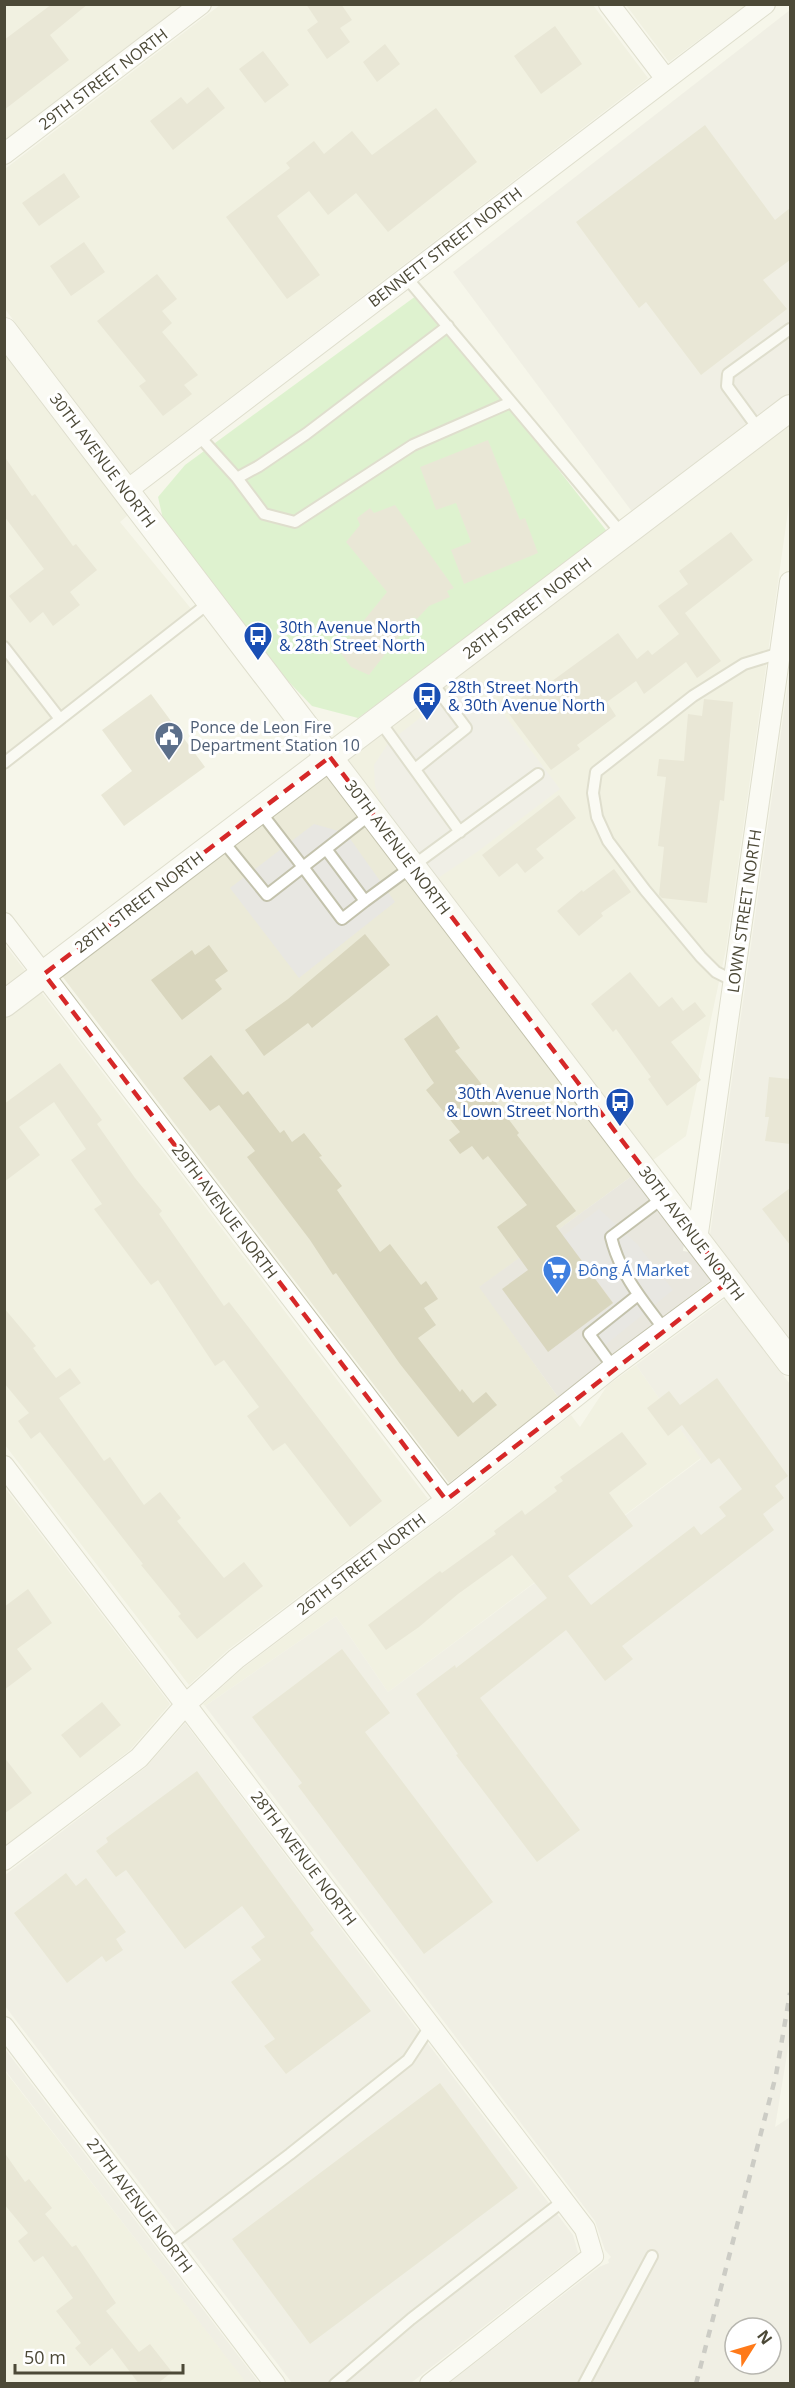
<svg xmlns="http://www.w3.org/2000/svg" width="795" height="2388" font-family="'Open Sans',sans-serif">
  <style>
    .residential { fill: #ebead8 }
    .industrial { fill: #e9e7de; fill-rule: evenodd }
    .green { fill: #c1eeb0 }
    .parking { fill: #e8e7e2 }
    .building { fill: #d9d6be }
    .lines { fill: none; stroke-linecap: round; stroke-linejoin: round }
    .service-casing { stroke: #c3c2ac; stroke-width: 14 }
    .minor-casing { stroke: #c3c2ac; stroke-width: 22 }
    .tertiary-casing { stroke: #c3c2ac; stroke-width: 28 }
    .service { stroke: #fff; stroke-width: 10 }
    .minor { stroke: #fff; stroke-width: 20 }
    .tertiary { stroke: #fff; stroke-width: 26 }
    .rail { stroke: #999; stroke-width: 4.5; stroke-dasharray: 8 8; stroke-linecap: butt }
    .marked { fill: none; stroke: #d62828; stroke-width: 4.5; stroke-dasharray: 12 8; stroke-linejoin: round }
    .labels { text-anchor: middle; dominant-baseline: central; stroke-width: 6; stroke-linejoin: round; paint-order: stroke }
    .street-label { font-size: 16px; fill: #4c4937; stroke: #fff }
    .transit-label { font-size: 16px; fill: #164399; stroke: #fff; text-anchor: start }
    .service-label { font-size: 16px; fill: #4e5e75; stroke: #fff; text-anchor: start }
    .shop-label { font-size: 16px; fill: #366cbe; stroke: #fff; text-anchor: start }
  </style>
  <rect width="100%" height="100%" fill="#f6f6ea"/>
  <path class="residential" d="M 5,5 L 182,5 L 5,140 Z
    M 220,5 L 593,5 L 648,78 L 130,474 L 5,309 L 5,169 Z
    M 626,5 L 746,5 L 669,62 Z
    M 4,353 L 128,515 L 120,522 L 197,616 L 4,757 Z
    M 790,422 L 790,497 L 726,949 L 686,1136 L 653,1160 L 347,759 Z
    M 326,775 L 632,1176 L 480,1287 L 558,1397 L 449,1483 L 62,976 Z
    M 5,945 L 27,973 L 5,990 Z
    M 41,992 L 428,1499 L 229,1649 L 189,1685 L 5,1445 L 5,1019 Z
    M 636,1365 L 701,1458 L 388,1692 L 336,1616 L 205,1706 L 203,1704 L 243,1668 L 463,1502 L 571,1415 L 580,1427 L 607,1386 Z
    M 5,1488 L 170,1704 L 130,1750 L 5,1846 Z
    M 4,2070 L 245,2380 L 240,2384 L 5,2383 Z"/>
  <path class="industrial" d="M 790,10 L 790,393 L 633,513 L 453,272 Z
    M 790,669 L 790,1341 L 710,1235 Z
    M 632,1176 L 684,1244 L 683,1251 L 690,1252 L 711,1280 L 558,1397 L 479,1287 Z
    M 725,1299 L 790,1384 L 790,2036 L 775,2127 L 790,2117 L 790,2383 L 449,2383 L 599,2267 L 609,2263 L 608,2260 L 611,2257 L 605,2250 L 595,2221 L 205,1706 L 336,1616 L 388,1692 L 701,1459 L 636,1365 ZM 735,2328 L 771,2328 L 771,2364 L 735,2364 Z
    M 185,1723 L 573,2235 L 578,2253 L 411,2383 L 292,2383 L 5,2006 L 5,1875 L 146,1767 Z
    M 4,2049 L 5,2049 L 259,2383 L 240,2383 L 244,2380 L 5,2070 Z"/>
  <path class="green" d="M 420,293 L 609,534 L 358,718 L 312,706 L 287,680 L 163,519 L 158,497 L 185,465 Z"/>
  <path class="parking" d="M 465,683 L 470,713 L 490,696 L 560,789 L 477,852 L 435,880 L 388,813 L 375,786 L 374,765 L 389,742 Z
    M 314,824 L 346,833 L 395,902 L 299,978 L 230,888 Z
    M 599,1209 L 637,1244 L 673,1290 L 598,1351 L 581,1328 L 614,1303 L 563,1236 Z"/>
  <path class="building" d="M 52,4 L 88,4 L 50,35 L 69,60 L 4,110 L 4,40 Z
    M 306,4 L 341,4 L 352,20 L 340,28 L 350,42 L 327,59 L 307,30 L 318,22 Z
    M 555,26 L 582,64 L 541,94 L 514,56 Z
    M 385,44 L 400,64 L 377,82 L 363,62 Z
    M 263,51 L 289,85 L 265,103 L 239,69 Z
    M 208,87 L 225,108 L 173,150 L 150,121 L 181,97 L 187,104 Z
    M 436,108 L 477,162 L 388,232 L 356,193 L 328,215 L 309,191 L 277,216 L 320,275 L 287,299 L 226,217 L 290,168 L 286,163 L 314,141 L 324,154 L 352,131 L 372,155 Z
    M 705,125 L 775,220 L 790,208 L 790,260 L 763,280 L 787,309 L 701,375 L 646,302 L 639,308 L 576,222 Z
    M 64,173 L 80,197 L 39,226 L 22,203 Z
    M 84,242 L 105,272 L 71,296 L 50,266 Z
    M 157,274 L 177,299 L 162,311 L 172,323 L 162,332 L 198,375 L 184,385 L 192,394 L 163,416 L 139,386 L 146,381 L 97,321 Z
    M 488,440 L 520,520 L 525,518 L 538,553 L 464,584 L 451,550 L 471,542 L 456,503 L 436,510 L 420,467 Z
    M 4,456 L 32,496 L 35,494 L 73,546 L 76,544 L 97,570 L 70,592 L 80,605 L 53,626 L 43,612 L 30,623 L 9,596 L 44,569 L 4,516 Z
    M 395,505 L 454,588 L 447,591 L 450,597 L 429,606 L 417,619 L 414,617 L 369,675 L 351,667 L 339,651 L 387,592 L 346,542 L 360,525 L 357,518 L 370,508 L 374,513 Z
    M 731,532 L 753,560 L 685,613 L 721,661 L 697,678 L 686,662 L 644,694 L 636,681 L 607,702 L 616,716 L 577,745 L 580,749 L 551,770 L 506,710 L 534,688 L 537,692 L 618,633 L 637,659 L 648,650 L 652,655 L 679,634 L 658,606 L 688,584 L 679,571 Z
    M 151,694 L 205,767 L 124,826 L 101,795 L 132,771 L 102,730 Z
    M 704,699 L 733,702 L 724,801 L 720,800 L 707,903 L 662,898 L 659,895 L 664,847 L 658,846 L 666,777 L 657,776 L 659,759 L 684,761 L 688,714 L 702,716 Z
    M 559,795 L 576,818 L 536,849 L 544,858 L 525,873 L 517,863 L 499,877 L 482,855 Z
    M 614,869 L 631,892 L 601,913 L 603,916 L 579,936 L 557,911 L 582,890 L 583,892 Z
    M 365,934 L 390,965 L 312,1028 L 308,1023 L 264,1056 L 245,1030 L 288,999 Z
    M 209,945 L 228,971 L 215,980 L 222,989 L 182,1020 L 151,980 L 192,950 L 195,955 Z
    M 630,972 L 659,1007 L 672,997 L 683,1011 L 695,1002 L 706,1016 L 671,1042 L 701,1080 L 667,1106 L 648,1079 L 651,1077 L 616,1029 L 613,1032 L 591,1004 Z
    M 437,1015 L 460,1048 L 455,1051 L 488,1092 L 519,1133 L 517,1135 L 576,1211 L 556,1226 L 613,1303 L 548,1352 L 502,1289 L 528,1270 L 497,1227 L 527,1205 L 488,1156 L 483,1160 L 472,1146 L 460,1154 L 449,1140 L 460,1132 L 426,1090 L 434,1083 L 404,1039 Z
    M 211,1055 L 243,1095 L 248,1091 L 280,1133 L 284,1130 L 292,1142 L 304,1133 L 322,1156 L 319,1157 L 342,1186 L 337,1190 L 380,1252 L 390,1244 L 421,1285 L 426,1281 L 438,1299 L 424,1308 L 436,1325 L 418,1338 L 460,1392 L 462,1389 L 473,1403 L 486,1392 L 497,1405 L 458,1437 L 400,1364 L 336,1273 L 333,1275 L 310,1240 L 247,1157 L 255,1151 L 219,1105 L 210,1111 L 183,1078 Z
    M 60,1063 L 102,1120 L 97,1124 L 135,1178 L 162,1211 L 159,1214 L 224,1306 L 229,1302 L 382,1501 L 350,1527 L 285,1443 L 273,1451 L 247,1416 L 259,1407 L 224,1360 L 215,1366 L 158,1280 L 151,1285 L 94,1209 L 102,1204 L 71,1160 L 86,1149 L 54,1102 L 19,1127 L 40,1155 L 4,1182 L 4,1104 Z
    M 769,1077 L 790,1079 L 790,1144 L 765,1141 L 769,1117 L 765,1117 Z
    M 790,1188 L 790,1245 L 762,1209 Z
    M 4,1308 L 36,1346 L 33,1348 L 56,1378 L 70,1368 L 81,1383 L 59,1398 L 104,1461 L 110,1457 L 144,1505 L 160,1492 L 181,1518 L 177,1521 L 224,1578 L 244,1562 L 263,1586 L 197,1639 L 178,1616 L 181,1614 L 141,1565 L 143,1564 L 40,1432 L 31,1439 L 18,1421 L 29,1413 L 4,1383 Z
    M 717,1378 L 788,1476 L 775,1486 L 784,1498 L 763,1514 L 774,1530 L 622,1646 L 633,1659 L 605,1681 L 566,1630 L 480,1698 L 580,1830 L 537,1862 L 456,1755 L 458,1754 L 416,1694 L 455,1665 L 456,1668 L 547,1598 L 512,1555 L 458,1594 L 419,1627 L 386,1650 L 368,1625 L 440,1571 L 442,1573 L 496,1534 L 494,1531 L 522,1510 L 525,1515 L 557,1491 L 554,1487 L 563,1481 L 560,1477 L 622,1432 L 647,1464 L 609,1493 L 633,1526 L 568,1576 L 591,1605 L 694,1526 L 701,1535 L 726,1516 L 719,1507 L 742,1489 L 719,1458 L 711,1464 L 682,1425 L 668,1436 L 647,1408 L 669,1391 L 680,1405 Z
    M 28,1589 L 52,1623 L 17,1649 L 32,1669 L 4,1690 L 4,1607 Z
    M 342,1649 L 390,1713 L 365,1732 L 493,1902 L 424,1954 L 298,1786 L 302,1783 L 252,1717 Z
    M 102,1702 L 121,1725 L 80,1758 L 61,1735 Z
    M 4,1757 L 32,1793 L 4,1814 Z
    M 197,1771 L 314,1930 L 310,1933 L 371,2011 L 286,2074 L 264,2046 L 275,2039 L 231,1982 L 261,1960 L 251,1947 L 265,1937 L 242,1906 L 185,1949 L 126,1870 L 116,1877 L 96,1851 L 108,1842 L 106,1838 Z
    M 66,1873 L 76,1886 L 86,1878 L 126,1932 L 116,1939 L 123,1950 L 106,1962 L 102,1956 L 67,1983 L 14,1913 Z
    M 440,2083 L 518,2188 L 310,2344 L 232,2239 Z
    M 4,2152 L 25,2182 L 29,2179 L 52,2208 L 45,2214 L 72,2247 L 76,2245 L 116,2303 L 106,2311 L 139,2352 L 150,2344 L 172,2372 L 157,2384 L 139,2384 L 112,2348 L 90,2366 L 75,2348 L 81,2343 L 56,2311 L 73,2298 L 43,2256 L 34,2262 L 18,2241 L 28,2233 L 4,2204 Z"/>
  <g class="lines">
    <g class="service-casing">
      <path id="service" d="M 406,277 L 622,534
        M 760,431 L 727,386 L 728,374 L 790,329
        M 199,436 L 237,478 L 259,466 L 306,434 L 448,326
        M 237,478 L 264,514 L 295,522 L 413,445 L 511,402
        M 4,647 L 60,719
        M 379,720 L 460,832
        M 4,763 L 210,602
        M 415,769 L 466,728 L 431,681
        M 222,840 L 267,895 L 303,867 L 259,810
        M 326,849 L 365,901 L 538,774
        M 365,901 L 342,919 L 303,867 L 372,813
        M 734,981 L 716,972 L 701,957 L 645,890 L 608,841 L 597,817 L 593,793 L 596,772 L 693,696 L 744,664 L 780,653
        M 664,1197 L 611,1237 C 620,1274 642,1300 664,1329
        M 613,1367 L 589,1334 L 638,1295
        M 170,2245 L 290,2154 L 408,2060 L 431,2025
        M 335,2384 L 411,2319 L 563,2201
        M 584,2384 L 652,2256"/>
    </g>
    <g class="minor-casing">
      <path id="minor" d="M 609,4 L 666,79
        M 4,154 L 201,4
        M 126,491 L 765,4
        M 4,923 L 446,1500
        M 697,1240 L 790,582
        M 4,1466 L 585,2229 L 593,2256 L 430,2384
        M 4,1860 L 139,1758 L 187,1703 L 236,1659 L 446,1500 L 613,1367 L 729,1281
        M 4,2027 L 275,2384"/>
    </g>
    <g class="tertiary-casing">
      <path id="tertiary" d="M 4,331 L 790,1362
        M 4,1004 L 790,408"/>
    </g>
    <use href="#service" class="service"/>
    <use href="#minor" class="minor"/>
    <use href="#tertiary" class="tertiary"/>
    <path class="rail" d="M 696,2384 L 776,2075 L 790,1993"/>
  </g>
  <path d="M0 0H795V2388H0ZM 330,757 L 729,1281 L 446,1500 L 44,974 Z" fill="#f6f6ea" fill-opacity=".55" fill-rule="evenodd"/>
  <path class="marked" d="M 330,757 L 729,1281 L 446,1500 L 44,974 Z"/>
  <defs>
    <g id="bus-pin" transform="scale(1.5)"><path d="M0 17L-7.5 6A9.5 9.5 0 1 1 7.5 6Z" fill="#1a4fb4" stroke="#fff"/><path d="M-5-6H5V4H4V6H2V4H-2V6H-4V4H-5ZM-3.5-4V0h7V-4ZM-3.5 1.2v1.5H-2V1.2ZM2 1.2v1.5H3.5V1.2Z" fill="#fff"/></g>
    <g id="civic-pin" transform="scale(1.5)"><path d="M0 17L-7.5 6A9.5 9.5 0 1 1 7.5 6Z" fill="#5c6f8a" stroke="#fff"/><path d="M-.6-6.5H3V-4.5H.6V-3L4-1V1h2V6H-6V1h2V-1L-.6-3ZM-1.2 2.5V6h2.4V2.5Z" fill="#fff"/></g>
    <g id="supermarket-pin" transform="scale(1.5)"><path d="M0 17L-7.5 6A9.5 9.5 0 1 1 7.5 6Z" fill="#3f7fe0" stroke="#fff"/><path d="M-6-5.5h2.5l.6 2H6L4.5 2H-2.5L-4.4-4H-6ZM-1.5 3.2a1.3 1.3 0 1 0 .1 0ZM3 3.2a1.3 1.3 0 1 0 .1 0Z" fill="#fff"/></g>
  </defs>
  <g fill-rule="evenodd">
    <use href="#bus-pin" x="258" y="636"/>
    <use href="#bus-pin" x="427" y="696"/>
    <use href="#civic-pin" x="169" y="736"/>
    <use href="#bus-pin" x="620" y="1102"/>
    <use href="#supermarket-pin" x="557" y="1270"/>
  </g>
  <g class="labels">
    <g class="street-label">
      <text transform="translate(103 79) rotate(-37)">29TH STREET NORTH</text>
      <text transform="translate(445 247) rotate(-37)">BENNETT STREET NORTH</text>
      <text transform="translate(103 460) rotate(53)">30TH AVENUE NORTH</text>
      <text transform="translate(527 608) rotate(-37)">28TH STREET NORTH</text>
      <text transform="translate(398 847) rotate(53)">30TH AVENUE NORTH</text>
      <text transform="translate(139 902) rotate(-37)">28TH STREET NORTH</text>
      <text transform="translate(744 911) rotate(-82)">LOWN STREET NORTH</text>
      <text transform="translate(225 1211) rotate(53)">29TH AVENUE NORTH</text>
      <text transform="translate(692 1233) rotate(53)">30TH AVENUE NORTH</text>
      <text transform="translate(361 1564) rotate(-37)">26TH STREET NORTH</text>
      <text transform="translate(304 1858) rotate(53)">28TH AVENUE NORTH</text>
      <text transform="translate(140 2205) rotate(53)">27TH AVENUE NORTH</text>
    </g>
    <g class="transit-label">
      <text x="279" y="627">30th Avenue North<tspan x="279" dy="18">&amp; 28th Street North</tspan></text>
      <text x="448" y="687">28th Street North<tspan x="448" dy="18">&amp; 30th Avenue North</tspan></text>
      <text x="599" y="1093" text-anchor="end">30th Avenue North<tspan x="599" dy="18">&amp; Lown Street North</tspan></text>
    </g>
    <g class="service-label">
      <text x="190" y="727">Ponce de Leon Fire<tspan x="190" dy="18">Department Station 10</tspan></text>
    </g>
    <g class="shop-label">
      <text x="578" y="1270">Đông Á Market</text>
    </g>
  </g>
  <rect width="795" height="2388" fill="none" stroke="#4c4937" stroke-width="12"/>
  <g transform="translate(753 2346) rotate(53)"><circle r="28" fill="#ffffff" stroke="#b7b6af" stroke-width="1.5"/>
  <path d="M0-4.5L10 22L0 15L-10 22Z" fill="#ff7a19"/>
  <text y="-9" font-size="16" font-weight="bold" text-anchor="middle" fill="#4c4937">N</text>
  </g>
  <path d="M15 2364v9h168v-9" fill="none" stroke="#4c4937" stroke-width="3"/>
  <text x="24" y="2364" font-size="18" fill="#4c4937" stroke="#ffffff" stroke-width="4.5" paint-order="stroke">50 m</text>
</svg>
